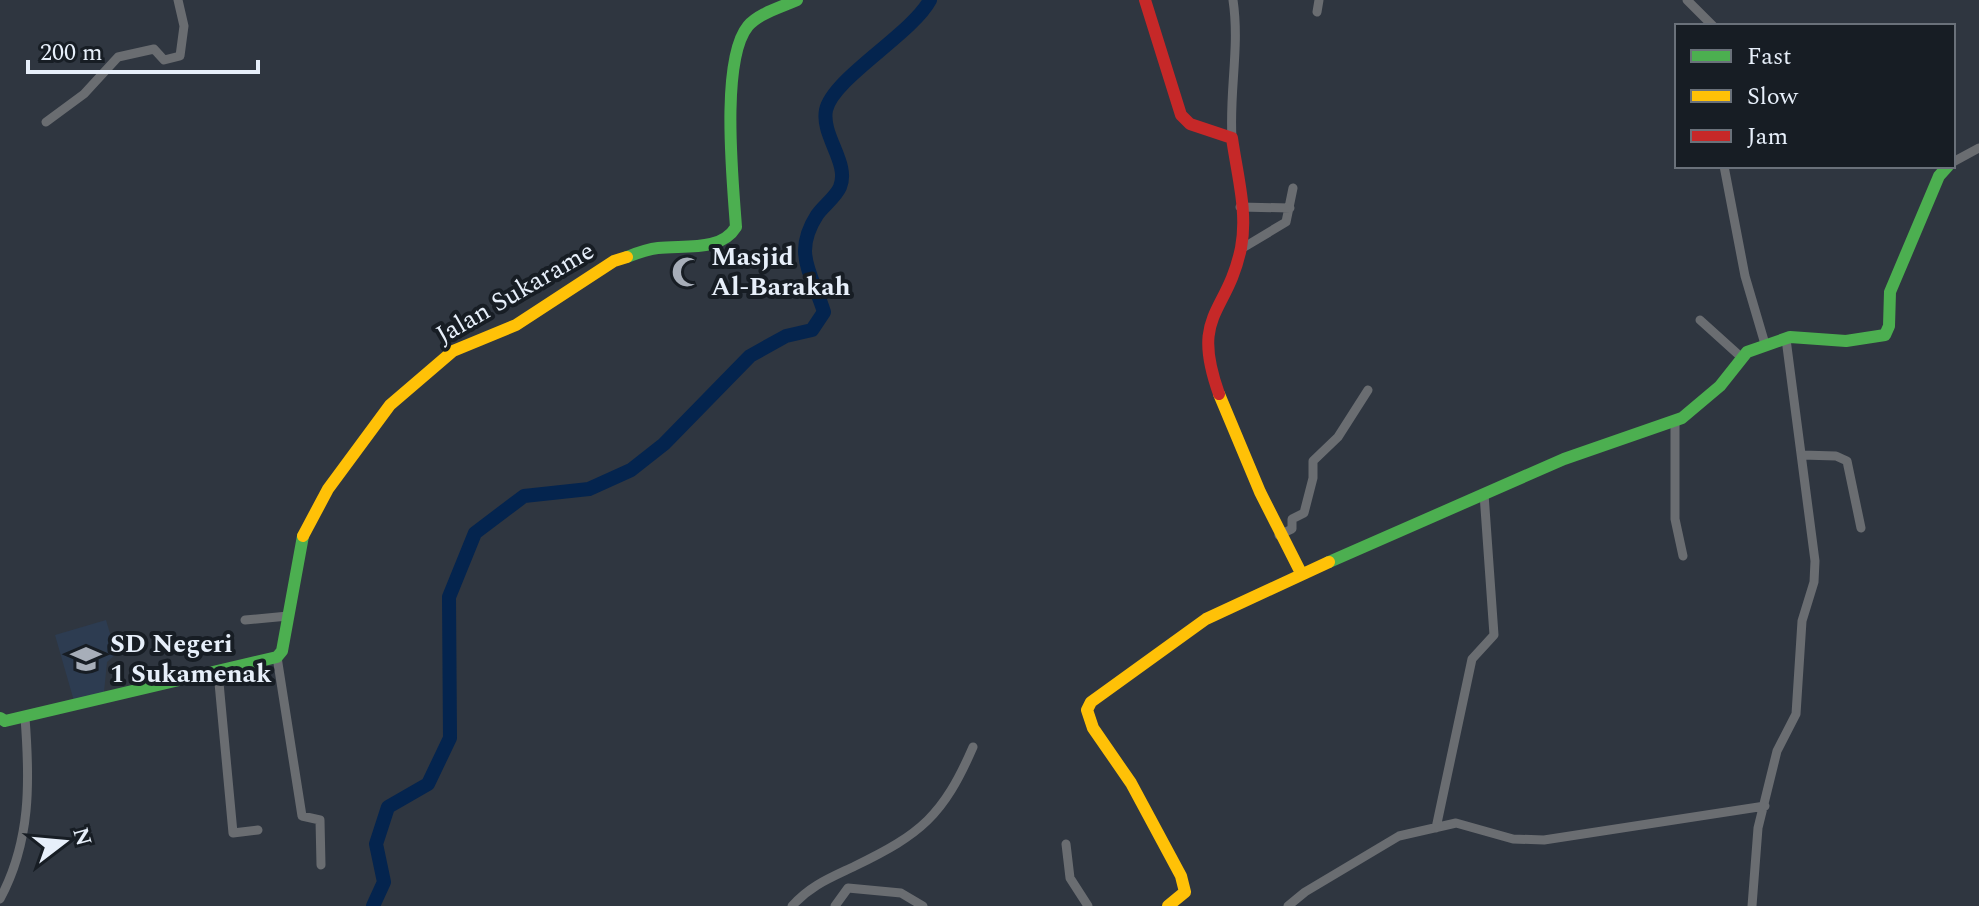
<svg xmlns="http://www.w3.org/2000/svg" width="1979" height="906" font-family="Spectral,serif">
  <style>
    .built { fill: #2d3c51 }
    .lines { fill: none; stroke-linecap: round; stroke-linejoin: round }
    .river { stroke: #04244e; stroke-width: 14 }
    .street { stroke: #6a6d71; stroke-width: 9 }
    .fast { stroke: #4caf50; stroke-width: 12 }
    .slow { stroke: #ffc107; stroke-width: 12 }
    .jam { stroke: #c62828; stroke-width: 12 }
    .labels { text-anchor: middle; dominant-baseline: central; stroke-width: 8; stroke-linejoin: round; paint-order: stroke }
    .poi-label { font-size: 26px; font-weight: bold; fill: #e7effa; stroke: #171d24; text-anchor: start }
    .street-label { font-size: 26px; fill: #e7effa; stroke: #171d24 }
  </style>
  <rect width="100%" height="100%" fill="#2f3640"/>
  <path class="built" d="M 106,620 L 116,654 L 107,662 L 104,692 L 74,701 L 55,635 Z"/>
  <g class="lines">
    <path class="river" d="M 373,906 L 384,882 L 376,844 L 388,807 L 428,784 L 450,738 L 449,597 L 475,533 L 524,496 L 589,489 L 631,470 L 664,444 L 750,356 L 786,336 L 812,330 L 824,312 C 812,273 792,254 817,215 C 823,206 836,197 840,187 C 850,163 821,136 826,110 C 833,78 912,34 930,0"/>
    <path class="street" d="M 1687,0 L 1713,26
      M 1317,12 L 1319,0
      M 46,122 L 84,94 L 118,57 L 154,49 L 164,60 L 180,56 L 184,26 L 178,0
      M 1232,138 C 1229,91 1240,47 1233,0
      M 1953,162 L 1979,148
      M 1724,166 L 1745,276 L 1765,344
      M 1240,207 L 1290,208
      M 1241,249 L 1286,222 L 1293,188
      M 1700,320 L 1741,357
      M 1675,420 L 1675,519 L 1683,556
      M 1802,455 L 1836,456 L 1847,461 L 1861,528
      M 1279,535 L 1292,529 L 1292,519 L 1304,513 L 1313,478 L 1313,461 L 1338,437 L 1368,390
      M 245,620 L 288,616
      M 277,657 L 302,816 L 320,820 L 321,865
      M 218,672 L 233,833 L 258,830
      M 1436,828 L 1472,659 L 1494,635 L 1484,494
      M 1066,844 L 1070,878 L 1088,906
      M 0,899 C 31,841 30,782 25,718
      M 792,906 C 811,885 830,878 855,866 C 921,834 943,816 973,747
      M 835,906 L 848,888 L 901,893 L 923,906
      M 1288,906 L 1305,892 L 1399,836 L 1456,823 L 1513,839 L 1544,840 L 1765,806
      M 1752,906 L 1758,828 L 1777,751 L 1796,714 L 1802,621 L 1814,582 L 1815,561 L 1786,339"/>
    <path class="fast" d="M 627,257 C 637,253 648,249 658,248 C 684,245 721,252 736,227 C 733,183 720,60 748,26 C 759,13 782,7 797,0
      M 1329,562 L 1564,459 L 1682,418 L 1720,386 L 1747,352 L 1790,337 L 1846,341 L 1885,335 L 1889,326 L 1890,292 L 1939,176 L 1948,166
      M 0,718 L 5,721 L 277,657 L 282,651 L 303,536"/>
    <path class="slow" d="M 1219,394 L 1260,492 L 1301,573
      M 303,536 L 328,489 L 390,405 L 453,351 L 516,325 L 614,261 L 627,257
      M 1168,906 L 1185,892 L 1181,876 L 1131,783 L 1093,728 L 1087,710 L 1091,702 L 1206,619 L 1329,562"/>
    <path class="jam" d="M 1145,0 L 1181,115 L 1190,124 L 1232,138 C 1237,174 1248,212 1241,248 C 1227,315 1190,313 1219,394"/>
  </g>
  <defs>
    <g id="mosque-bare" transform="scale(2.4)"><path d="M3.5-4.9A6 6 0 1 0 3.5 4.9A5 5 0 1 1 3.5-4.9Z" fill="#a7aeb9" stroke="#171d24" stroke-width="2.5" paint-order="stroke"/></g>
    <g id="school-bare" transform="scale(2.4)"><path d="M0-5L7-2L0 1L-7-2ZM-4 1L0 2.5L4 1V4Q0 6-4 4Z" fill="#a7aeb9" stroke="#171d24" stroke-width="2.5" paint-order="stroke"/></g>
  </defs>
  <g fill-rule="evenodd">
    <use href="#mosque-bare" x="687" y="272"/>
    <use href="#school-bare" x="86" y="659"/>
  </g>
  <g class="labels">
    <g class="poi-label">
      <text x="711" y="257">Masjid<tspan x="711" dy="30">Al-Barakah</tspan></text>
      <text x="110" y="644">SD Negeri<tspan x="110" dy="30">1 Sukamenak</tspan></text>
    </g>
    <g class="street-label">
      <text transform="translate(515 293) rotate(-30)">Jalan Sukarame</text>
    </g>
  </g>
  <rect x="1675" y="24" width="280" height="144" fill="#171d24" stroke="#6a717a" stroke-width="2"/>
  <rect x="1691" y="50" width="40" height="12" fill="#4caf50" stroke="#6a717a" stroke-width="2"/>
  <text x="1747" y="64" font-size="24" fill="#e7effa">Fast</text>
  <rect x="1691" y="90" width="40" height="12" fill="#ffc107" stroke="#6a717a" stroke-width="2"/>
  <text x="1747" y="104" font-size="24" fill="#e7effa">Slow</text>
  <rect x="1691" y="130" width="40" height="12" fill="#c62828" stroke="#6a717a" stroke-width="2"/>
  <text x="1747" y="144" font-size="24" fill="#e7effa">Jam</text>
  <g transform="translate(64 842) rotate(74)" stroke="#171d24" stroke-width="6" paint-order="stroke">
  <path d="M0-6L14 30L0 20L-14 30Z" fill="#e7effa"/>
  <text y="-12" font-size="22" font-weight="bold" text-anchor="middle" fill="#e7effa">N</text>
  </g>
  <path d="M28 60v12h230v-12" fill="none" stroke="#e7effa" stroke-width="4"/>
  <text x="40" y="60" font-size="24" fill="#e7effa" stroke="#171d24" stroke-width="6" paint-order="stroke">200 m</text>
</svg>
